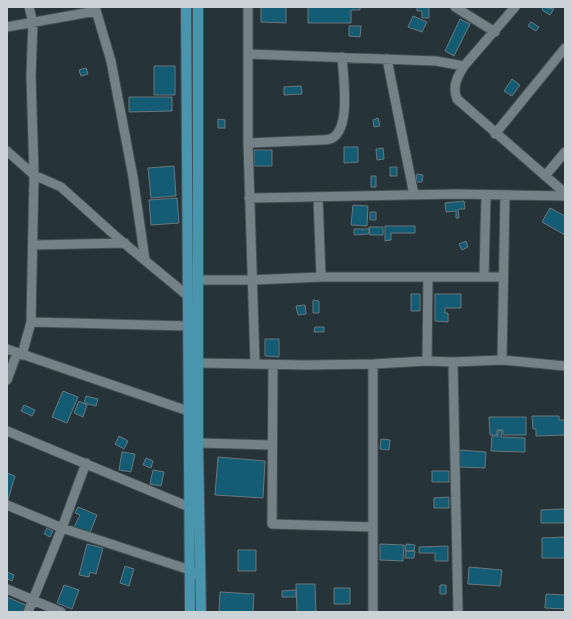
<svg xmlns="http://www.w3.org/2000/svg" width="572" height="619" font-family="'Open Sans',sans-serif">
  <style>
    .building { fill: #135c73; stroke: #69777d }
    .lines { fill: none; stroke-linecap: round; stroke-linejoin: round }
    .street-casing { stroke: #444f52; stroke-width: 11 }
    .primary-casing { stroke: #444f52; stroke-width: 12 }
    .street { stroke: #748288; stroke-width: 9 }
    .primary { stroke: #4895ad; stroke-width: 10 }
  </style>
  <rect width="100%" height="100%" fill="#263338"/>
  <path class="building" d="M 261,7 L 286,7 L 286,23 L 261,22 Z
    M 308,7 L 360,7 L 360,10 L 351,10 L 351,23 L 308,23 Z
    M 417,7 L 429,7 L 429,18 L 422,18 L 422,11 L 417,11 Z
    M 543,7 L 554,9 L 550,15 L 542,10 Z
    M 413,16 L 427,22 L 422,32 L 408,27 Z
    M 460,19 L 470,24 L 454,56 L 445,51 Z
    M 531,22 L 539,27 L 536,31 L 528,26 Z
    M 349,26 L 361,26 L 360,37 L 349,36 Z
    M 154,66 L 175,66 L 175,95 L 154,95 Z
    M 86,68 L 88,74 L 81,76 L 79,70 Z
    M 512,79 L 520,85 L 512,96 L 504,91 Z
    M 301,86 L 302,94 L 284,95 L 284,87 Z
    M 129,97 L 172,97 L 172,111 L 129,112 Z
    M 378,118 L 380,126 L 374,127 L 373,120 Z
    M 218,119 L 225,120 L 225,128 L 218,128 Z
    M 344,147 L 358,147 L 358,162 L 344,163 Z
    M 383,148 L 384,159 L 377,160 L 376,149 Z
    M 254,150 L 272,150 L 272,166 L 254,166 Z
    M 174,166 L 176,196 L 151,198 L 148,168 Z
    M 390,167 L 397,167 L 397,176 L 390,176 Z
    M 417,174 L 423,175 L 422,182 L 416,182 Z
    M 371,176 L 376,176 L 376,187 L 371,187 Z
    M 177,198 L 179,223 L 151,225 L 149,200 Z
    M 464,201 L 465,209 L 458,209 L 459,218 L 456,218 L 456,211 L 446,212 L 445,203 Z
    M 353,205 L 368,206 L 367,226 L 351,225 Z
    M 550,208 L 565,216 L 565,235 L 542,222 Z
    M 370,212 L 376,212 L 376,220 L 370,220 Z
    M 385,226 L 415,226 L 415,233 L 391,233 L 391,240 L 385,241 Z
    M 369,227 L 383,227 L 383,235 L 370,235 Z
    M 354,229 L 369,229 L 369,234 L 354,235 Z
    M 466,241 L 468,247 L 462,250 L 459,244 Z
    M 411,294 L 420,294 L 420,311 L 411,311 Z
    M 435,294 L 461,294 L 461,308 L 445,308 L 445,313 L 448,313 L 448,322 L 435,321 Z
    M 313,300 L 319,301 L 319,313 L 313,313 Z
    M 305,305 L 306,314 L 298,315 L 296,306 Z
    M 315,327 L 324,327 L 324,332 L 314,332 Z
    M 265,339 L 279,339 L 279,357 L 265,356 Z
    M 63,391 L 78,397 L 67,423 L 52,417 Z
    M 86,396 L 98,399 L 96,406 L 84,403 Z
    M 79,401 L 87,405 L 83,417 L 74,413 Z
    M 24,405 L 35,410 L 32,416 L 21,411 Z
    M 532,416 L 559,416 L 559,420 L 565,420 L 565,435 L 536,436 L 536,429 L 533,429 Z
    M 489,417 L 526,417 L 526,435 L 503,435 L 503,430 L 497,430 L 497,435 L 490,435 Z
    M 498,430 L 502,431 L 501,437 L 525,438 L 525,452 L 491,451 L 492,436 L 498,436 Z
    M 119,436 L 128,441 L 124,449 L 115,444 Z
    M 381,439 L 390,440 L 389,450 L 380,449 Z
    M 460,450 L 486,452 L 485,468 L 459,467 Z
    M 122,452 L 135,454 L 131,472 L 119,470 Z
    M 218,457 L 265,461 L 263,498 L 215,495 Z
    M 146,458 L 153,461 L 151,468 L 143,465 Z
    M 153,470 L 164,472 L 161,486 L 150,484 Z
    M 432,471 L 449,471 L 449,482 L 432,482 Z
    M 7,473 L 15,476 L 8,500 L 7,499 Z
    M 449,497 L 449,508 L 434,508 L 434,498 Z
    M 78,507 L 97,515 L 90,533 L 74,527 L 80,515 L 75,513 Z
    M 563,509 L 565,509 L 565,523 L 541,523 L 541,510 Z
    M 47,528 L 53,531 L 50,537 L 44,534 Z
    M 565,537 L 565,558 L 542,558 L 542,538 Z
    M 87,544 L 103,548 L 96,574 L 90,572 L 89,577 L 79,575 Z
    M 380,544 L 404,545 L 403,561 L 380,560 Z
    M 406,544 L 415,545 L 414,551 L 405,551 Z
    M 448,546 L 448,561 L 435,561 L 435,553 L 419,553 L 419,547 Z
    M 238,550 L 256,550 L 256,571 L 238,571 Z
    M 406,551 L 415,551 L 414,558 L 405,558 Z
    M 125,566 L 134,569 L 129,586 L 120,583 Z
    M 469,567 L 502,570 L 500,586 L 468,584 Z
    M 7,572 L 14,575 L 12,581 L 7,579 Z
    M 296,584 L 315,584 L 316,612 L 297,612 Z
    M 64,585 L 79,590 L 72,609 L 57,603 Z
    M 440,585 L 446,585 L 446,594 L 440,594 Z
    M 334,588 L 350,588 L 350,604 L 334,604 Z
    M 296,590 L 296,597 L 282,597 L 282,591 Z
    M 220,592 L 254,594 L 253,612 L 219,612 Z
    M 546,594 L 565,595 L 565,609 L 545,608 Z
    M 7,597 L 28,606 L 25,612 L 7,612 Z"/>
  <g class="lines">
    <g class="street-casing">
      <path id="street" d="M 29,7 L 33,23 L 31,76 L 34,175 L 61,187 L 119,239 L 188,296
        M 95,7 L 111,61 L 133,177 L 145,260
        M 248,7 L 248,143 L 255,363
        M 455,7 L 495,32
        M 515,7 L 464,66 C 457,77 452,87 457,99 L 565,193
        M 7,27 L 96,11
        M 248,54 L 436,61 L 464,66
        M 387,59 L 414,195
        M 495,134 L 565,48
        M 248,143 L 321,140 C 323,140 327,140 330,139 C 352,132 343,75 342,57
        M 7,151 L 34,175 L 31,322 L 22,355
        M 545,176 L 565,152
        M 318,197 L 321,277
        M 249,198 L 456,194 L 565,196
        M 33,245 L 125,243
        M 484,277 L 486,195
        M 198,280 L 251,280 L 321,277 L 503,277
        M 31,322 L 188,326
        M 7,349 L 194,413
        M 502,360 L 505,196
        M 427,361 L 428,277
        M 453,362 L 458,612
        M 198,363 L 307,365 L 373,364 L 427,361 L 453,362 L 502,360 L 565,366
        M 373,364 L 373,612
        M 273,365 L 272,524 L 373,527
        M 7,380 L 17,353
        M 7,431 L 189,507 L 194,511
        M 198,443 L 272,445
        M 7,505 L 62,528 L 190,570 L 199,576
        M 7,589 L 61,612
        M 28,612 L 62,528 L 86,463"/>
    </g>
    <g class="primary-casing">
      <path id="primary" d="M 186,7 C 188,209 188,410 190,612
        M 198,7 L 198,443 L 201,612"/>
    </g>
    <use href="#street" class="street"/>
    <use href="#primary" class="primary"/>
  </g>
  <rect width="572" height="619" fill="none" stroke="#cbd3d6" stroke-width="16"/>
</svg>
